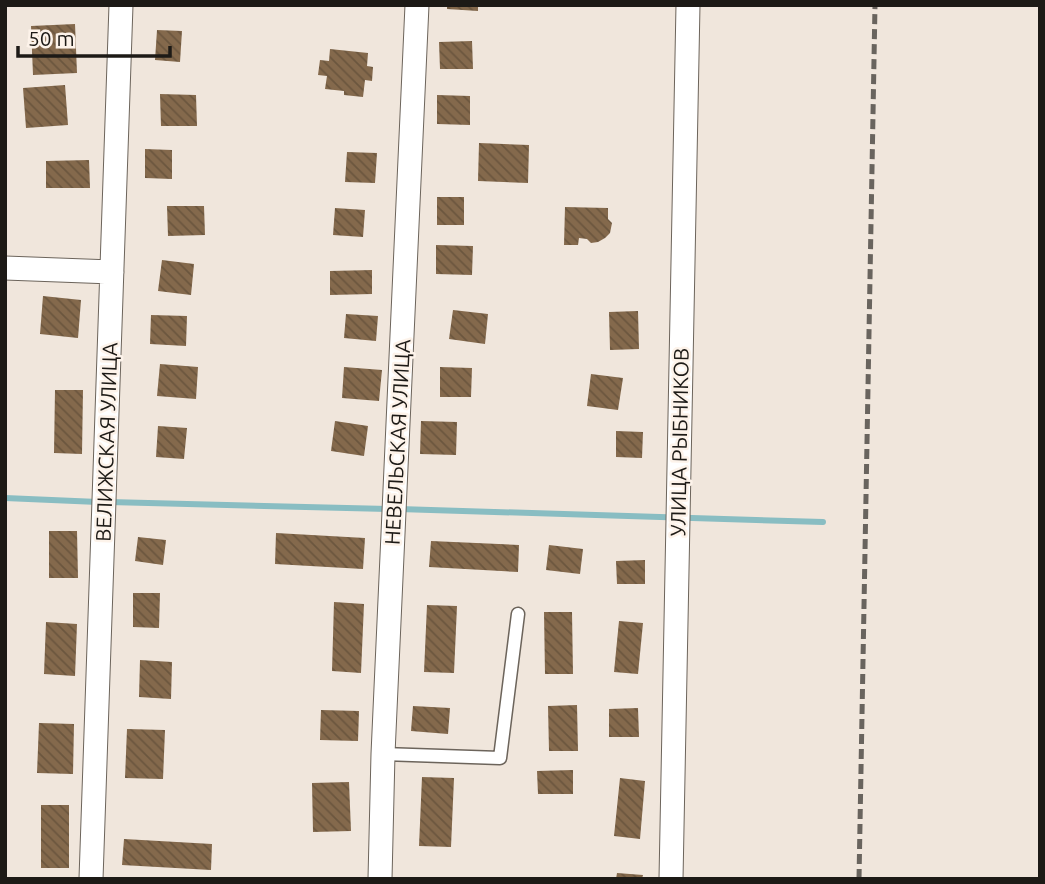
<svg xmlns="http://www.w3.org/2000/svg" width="1045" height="884" font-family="Ubuntu,sans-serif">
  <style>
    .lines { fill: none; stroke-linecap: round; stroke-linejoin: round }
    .stream { stroke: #89bdc2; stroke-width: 6 }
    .building { fill: url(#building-back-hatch) }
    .lane-casing { stroke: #6c645b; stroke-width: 15 }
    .street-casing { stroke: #6c645b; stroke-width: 25 }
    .lane { stroke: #fff; stroke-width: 12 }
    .street { stroke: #fff; stroke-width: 23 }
    .rail { stroke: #69645e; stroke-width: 5; stroke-dasharray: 10 5; stroke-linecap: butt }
    .labels { text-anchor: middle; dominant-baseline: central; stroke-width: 5; stroke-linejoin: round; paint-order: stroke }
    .street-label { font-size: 21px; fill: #1d1a16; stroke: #fdf3ea }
  </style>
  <defs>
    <pattern id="building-back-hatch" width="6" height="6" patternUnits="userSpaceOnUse" patternTransform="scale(1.75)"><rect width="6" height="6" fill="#84694c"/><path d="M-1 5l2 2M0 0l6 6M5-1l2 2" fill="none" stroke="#6b563e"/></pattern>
  </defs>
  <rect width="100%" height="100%" fill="#f0e6dc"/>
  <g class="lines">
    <path class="stream" d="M 5,498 L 98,502
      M 109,502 L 388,509
      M 399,509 L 823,522"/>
  </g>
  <path class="building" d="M 447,5 L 478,5 L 478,11 L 447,9 Z
    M 75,24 L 77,73 L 33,75 L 31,26 Z
    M 157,30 L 182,31 L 180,62 L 155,60 Z
    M 472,41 L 473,69 L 440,69 L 439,42 Z
    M 330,49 L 368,53 L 367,66 L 373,67 L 372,81 L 365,80 L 363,97 L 344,95 L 344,91 L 325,89 L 327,76 L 318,75 L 320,60 L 329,61 Z
    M 65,85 L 68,125 L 26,128 L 23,88 Z
    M 160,94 L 196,95 L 197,126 L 161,126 Z
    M 437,95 L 470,96 L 470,125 L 437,124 Z
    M 479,143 L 529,145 L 528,183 L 478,181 Z
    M 145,149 L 172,150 L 172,179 L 145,178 Z
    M 347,152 L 377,153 L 375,183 L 345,182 Z
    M 89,160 L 90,188 L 46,188 L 46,161 Z
    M 437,197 L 464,197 L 464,225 L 437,225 Z
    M 167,206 L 204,206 L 205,235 L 168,236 Z
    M 565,207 L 608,208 L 608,219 L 612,223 L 610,233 L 605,238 L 598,242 L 591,243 L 587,239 L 579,238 L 578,245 L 564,245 Z
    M 335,208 L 365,210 L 363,237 L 333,235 Z
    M 436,245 L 473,246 L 472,275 L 436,274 Z
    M 162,260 L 194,264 L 191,295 L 158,291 Z
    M 372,270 L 372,294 L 330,295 L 330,271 Z
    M 43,296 L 81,300 L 78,338 L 40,334 Z
    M 453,310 L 488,314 L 485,344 L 449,339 Z
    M 638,311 L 639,349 L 610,350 L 609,312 Z
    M 346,314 L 378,316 L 376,341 L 344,338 Z
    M 151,315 L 187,316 L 186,346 L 150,344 Z
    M 160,364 L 198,367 L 196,399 L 157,396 Z
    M 344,367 L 382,370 L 379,401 L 342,398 Z
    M 440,367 L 472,368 L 471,397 L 440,397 Z
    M 591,374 L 623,378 L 618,410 L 587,406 Z
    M 55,390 L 83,390 L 82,454 L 54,453 Z
    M 335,421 L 368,426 L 364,456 L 331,451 Z
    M 421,421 L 457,422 L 456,455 L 420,454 Z
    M 158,426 L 187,428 L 184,459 L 156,457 Z
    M 616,431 L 643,432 L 642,458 L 616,457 Z
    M 49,531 L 77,531 L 78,578 L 49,578 Z
    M 276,533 L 365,538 L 363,569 L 275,564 Z
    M 138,537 L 166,540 L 163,565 L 135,561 Z
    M 431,541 L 519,545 L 518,572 L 429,567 Z
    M 549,545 L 583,549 L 580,574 L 546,570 Z
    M 645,560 L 645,584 L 617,584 L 616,561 Z
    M 133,593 L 160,593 L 159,628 L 133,627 Z
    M 334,602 L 364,604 L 361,673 L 332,671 Z
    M 427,605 L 457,606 L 454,673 L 424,672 Z
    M 544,612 L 572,612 L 573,674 L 545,674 Z
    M 619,621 L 643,623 L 638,674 L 614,672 Z
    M 46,622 L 77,624 L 75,676 L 44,674 Z
    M 140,660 L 172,662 L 171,699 L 139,697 Z
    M 577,705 L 578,751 L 549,751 L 548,706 Z
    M 413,706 L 450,708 L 448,734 L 411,731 Z
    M 638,708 L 639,737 L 609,737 L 609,709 Z
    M 321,710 L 359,711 L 358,741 L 320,740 Z
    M 39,723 L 74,724 L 73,774 L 37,773 Z
    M 127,729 L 165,730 L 163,779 L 125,778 Z
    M 573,770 L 573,794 L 538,794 L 537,771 Z
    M 422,777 L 454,778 L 451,847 L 419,846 Z
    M 620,778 L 645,781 L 640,839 L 614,836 Z
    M 349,782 L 351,831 L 313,832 L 312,783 Z
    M 41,805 L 69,805 L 69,868 L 41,868 Z
    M 124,839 L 212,844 L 211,870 L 122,865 Z
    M 617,873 L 643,875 L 642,879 L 616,879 Z"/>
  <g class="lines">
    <g class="lane-casing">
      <path id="lane" d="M 383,754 L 500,758 L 518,614"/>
    </g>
    <g class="street-casing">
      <path id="street" d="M 5,268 L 112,272
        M 91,879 L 121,5
        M 380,879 L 383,754 L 417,5
        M 671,879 L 688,5"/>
    </g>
    <use href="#lane" class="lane"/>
    <use href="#street" class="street"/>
    <path class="rail" d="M 859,879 L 875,5"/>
  </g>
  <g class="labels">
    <g class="street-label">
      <text transform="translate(106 442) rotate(-88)">ВЕЛИЖСКАЯ УЛИЦА</text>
      <text transform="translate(397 442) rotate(-87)">НЕВЕЛЬСКАЯ УЛИЦА</text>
      <text transform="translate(679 442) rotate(-89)">УЛИЦА РЫБНИКОВ</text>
    </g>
  </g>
  <rect width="1045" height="884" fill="none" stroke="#1d1a16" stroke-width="14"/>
  <path d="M18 46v10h152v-10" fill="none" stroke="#1d1a16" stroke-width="3.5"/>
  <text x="28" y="46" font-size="21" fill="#1d1a16" stroke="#fdf3ea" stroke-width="5" paint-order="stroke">50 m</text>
</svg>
